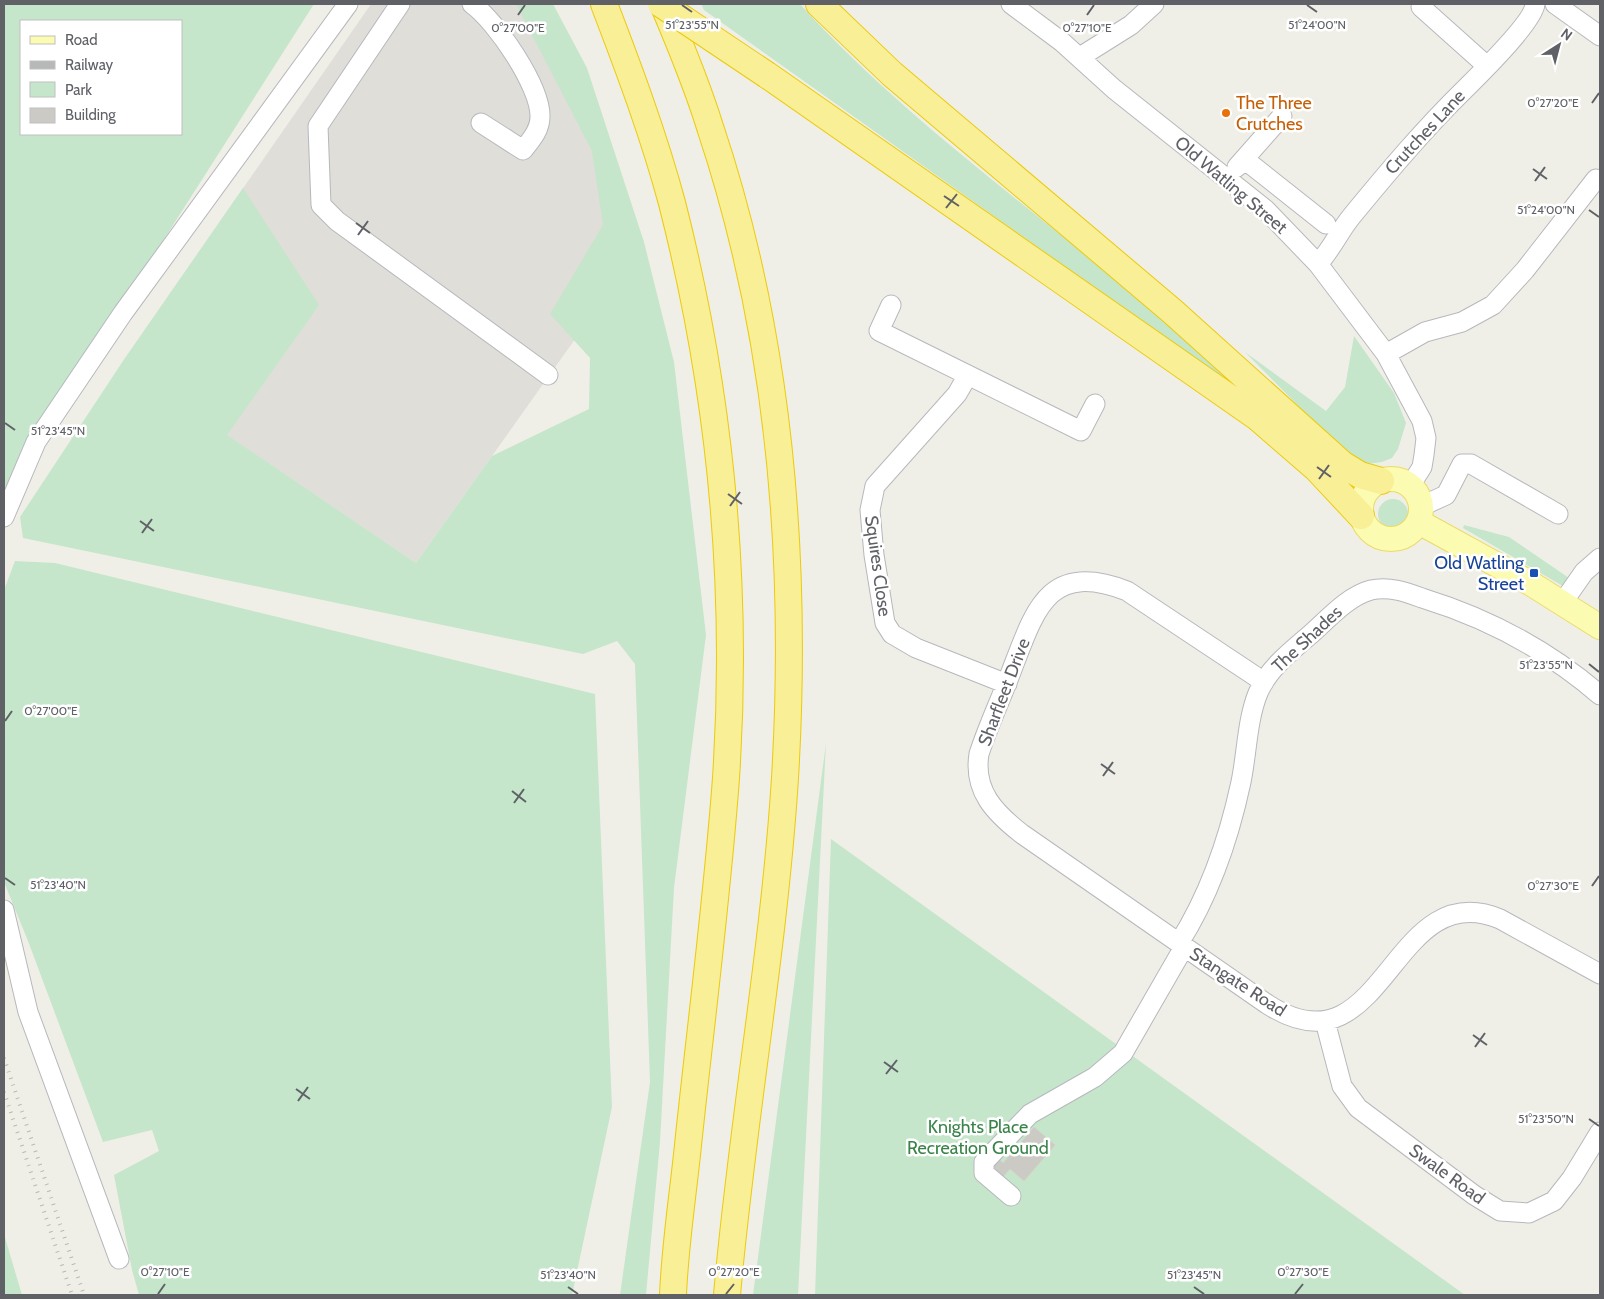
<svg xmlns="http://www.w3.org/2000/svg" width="1604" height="1299" font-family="Cabin,sans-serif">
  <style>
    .industrial { fill: #dfded9 }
    .green { fill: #c5e6cb; fill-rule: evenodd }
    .building { fill: #cccac4; stroke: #d5d2c6 }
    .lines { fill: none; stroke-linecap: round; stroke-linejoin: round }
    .minor-casing { stroke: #b7b8bd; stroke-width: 21 }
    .major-casing { stroke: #ebdb65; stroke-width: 26 }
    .highway-casing { stroke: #ecca0b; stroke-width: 28 }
    .minor { stroke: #fff; stroke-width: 19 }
    .major { stroke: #fbfbb1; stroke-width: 24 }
    .highway { stroke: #f8ef96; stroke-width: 26 }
    .rail { stroke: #b7b8b8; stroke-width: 4; stroke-dasharray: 1 6; stroke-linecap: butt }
    .highway-bridge-casing { stroke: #ecca0b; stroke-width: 28; stroke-linecap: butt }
    .highway-bridge { stroke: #f8ef96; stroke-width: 26 }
    .ticks { fill: none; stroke: #5f6167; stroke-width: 2 }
    .food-dot { fill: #e8710a; stroke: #fff; stroke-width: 2 }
    .transit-dot { fill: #1a4fb4; stroke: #fff; stroke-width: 2 }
    .labels { text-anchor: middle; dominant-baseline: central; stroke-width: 5; stroke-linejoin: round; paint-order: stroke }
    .food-label { font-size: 18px; fill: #c56008; stroke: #fff; text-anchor: start }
    .street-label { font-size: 18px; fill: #5f6167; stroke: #fff }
    .transit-label { font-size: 18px; fill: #164399; stroke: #fff; text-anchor: end }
    .park-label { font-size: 18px; fill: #398349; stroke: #fff }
    .ticks-label { font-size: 12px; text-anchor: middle; fill: #5f6167; stroke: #fff; stroke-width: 5; stroke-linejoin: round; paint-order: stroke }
  </style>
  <rect width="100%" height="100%" fill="#f0efe7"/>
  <path class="industrial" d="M 371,4 L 528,4 L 644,242 L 416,563 L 121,364 Z"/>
  <path class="green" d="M 4,4 L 314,4 L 4,490 ZM 21,21 L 181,21 L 181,134 L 21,134 Z
    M 516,4 L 553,4 L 587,68 L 644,242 L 674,362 L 706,635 L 674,888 L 660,1142 L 646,1295 L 620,1295 L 650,1082 L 635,664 L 617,641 L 583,654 L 23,538 L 20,517 L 121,364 L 243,188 L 319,305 L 227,435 L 416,563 L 492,456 L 589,409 L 590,358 L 550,314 L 603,225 L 592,151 Z
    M 701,4 L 800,4 C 885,98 988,176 1087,256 C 1149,306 1208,359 1268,411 L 704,10 Z
    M 1354,336 L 1394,393 L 1406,423 L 1398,449 L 1392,458 L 1382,462 L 1368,464 L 1344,452 L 1245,352 L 1326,411 L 1345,387 Z
    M1378 514a15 15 0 1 1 30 0a15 15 0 1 1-30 0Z
    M 1464,525 L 1509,537 L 1572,580 L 1563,586 L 1463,528 Z
    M 15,561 L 55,563 L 595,694 L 612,1107 L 572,1295 L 139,1295 L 132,1270 L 114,1175 L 159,1151 L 152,1130 L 103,1142 L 28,941 L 4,882 L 4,590 Z
    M 826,743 L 798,1295 L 753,1295 Z
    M 831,839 L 1465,1295 L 815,1295 Z
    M 4,1234 L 22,1295 L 4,1295 Z"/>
  <path class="building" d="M 1034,1127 L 1055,1145 L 1024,1181 L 1010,1169 L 1001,1179 L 989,1169 L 998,1158 L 1003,1163 Z"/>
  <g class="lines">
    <g class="minor-casing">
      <path id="minor" d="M 400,4 L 318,126 L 321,205 L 337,221 L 548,375
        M 472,4 C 496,21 541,87 540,117 C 540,130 531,140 523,150 L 481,123
        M 1011,4 L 1062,42 L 1114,89 L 1266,210 L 1318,264 L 1386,354 L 1422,421 L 1426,438 L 1424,455 L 1422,467 L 1410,486
        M 1555,4 L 1600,36
        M 1421,7 L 1487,66
        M 1080,57 L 1131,25 L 1154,4
        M 1244,159 L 1326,224
        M 1237,167 L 1282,116
        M 1318,264 C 1331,250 1339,232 1351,217 C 1388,172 1424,129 1465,89 C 1480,74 1534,21 1535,4
        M 891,305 L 879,331 L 1081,431 L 1095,404
        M 1386,354 L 1425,332 L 1462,322 L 1493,305 L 1525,270 L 1596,179
        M 968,375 L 957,394 L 875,486 L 870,510 L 874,555 L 885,623 L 892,634 L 916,648 L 1007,684
        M 1422,506 L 1446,495 L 1462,464 L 1471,464 L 1558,514
        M 4,517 L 36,442 L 123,313 L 348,4
        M 1563,602 L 1584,572 L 1600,558
        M 1264,682 L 1127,591 C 1048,560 1035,610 1011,672 C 1001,699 988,726 979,754 C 973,791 995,813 1022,834 L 1267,1004 C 1385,1081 1390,873 1500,919 L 1600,974
        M 4,910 L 28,1012 L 119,1259
        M 1179,943 C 1210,894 1229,838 1241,782 C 1247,753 1247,720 1258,693 C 1268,669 1291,651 1311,634 C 1328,619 1348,596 1371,590 C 1389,586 1406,592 1422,598 C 1487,618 1549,651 1600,695
        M 1325,1021 L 1342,1086 L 1358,1108 L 1474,1195 L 1500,1211 L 1529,1213 L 1554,1201 L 1572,1178 L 1600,1132
        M 1011,1196 L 984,1173 L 984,1162 L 1030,1114 L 1095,1077 L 1123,1053 L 1184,947"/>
    </g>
    <g class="major-casing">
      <path id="major" d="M1361 509a30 30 0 1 1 60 0a30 30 0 1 1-60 0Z
        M 1419,522 L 1530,583 L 1600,627"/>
    </g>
    <g class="highway-casing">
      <path id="highway" d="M 604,4 C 629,69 654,136 672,203 C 720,391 739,584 726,778 C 717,900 701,1022 688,1145 C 683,1195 675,1245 673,1295
        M 663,4 C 680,44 697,85 710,127 C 780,336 798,559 785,778 C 774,951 742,1122 727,1295
        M 819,4 L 892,74 L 1172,311 L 1342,464 L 1360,475 L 1381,481
        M 767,75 L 1257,417 L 1317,469 L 1361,516"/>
    </g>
    <use href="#minor" class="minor"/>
    <use href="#major" class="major"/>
    <use href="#highway" class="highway"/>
    <path class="rail" d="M 4,1058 L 84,1295
      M 4,1092 L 72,1295"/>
    <g class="highway-bridge-casing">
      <path id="highway-bridge" d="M 661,4 L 767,75"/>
    </g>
    <use href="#highway-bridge" class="highway-bridge"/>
  </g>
  <path class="ticks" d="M 682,5 L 692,12M 1307,5 L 1317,12M 518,15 L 525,5M 1087,15 L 1094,5M 1592,103 L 1599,93M 1533,169 L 1547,179M 1535,181 L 1545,167M 944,196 L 959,206M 946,208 L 957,194M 1589,210 L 1599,217M 356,223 L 370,233M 358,235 L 368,221M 5,423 L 15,430M 1317,467 L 1331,477M 1319,479 L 1329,465M 728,494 L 742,504M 730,506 L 740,492M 140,521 L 154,531M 142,533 L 152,519M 1589,664 L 1599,672M 5,721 L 12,711M 1101,764 L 1115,774M 1103,776 L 1113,762M 512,791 L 526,802M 514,803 L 524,789M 5,878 L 15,885M 1592,886 L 1599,876M 1473,1035 L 1487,1045M 1475,1047 L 1485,1033M 884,1062 L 898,1072M 886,1074 L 897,1060M 296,1089 L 310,1099M 298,1101 L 308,1087M 1589,1119 L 1599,1126M 568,1287 L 578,1294M 1194,1287 L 1204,1294M 158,1294 L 165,1284M 726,1294 L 734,1284M 1295,1294 L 1303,1284"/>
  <circle class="food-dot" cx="1226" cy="113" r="5"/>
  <rect class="transit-dot" x="1529" y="568" width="10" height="10" rx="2.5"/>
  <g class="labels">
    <g class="food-label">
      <text x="1236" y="103">The Three<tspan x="1236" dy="21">Crutches</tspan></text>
    </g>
    <g class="street-label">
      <text transform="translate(1425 132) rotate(-47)">Crutches Lane</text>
      <text transform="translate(1231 185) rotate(40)">Old Watling Street</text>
      <text transform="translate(878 566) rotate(82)">Squires Close</text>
      <text transform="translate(1307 639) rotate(-43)">The Shades</text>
      <text transform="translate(1004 692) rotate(-69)">Sharfleet Drive</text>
      <text transform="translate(1238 982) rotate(33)">Stangate Road</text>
      <text transform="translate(1447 1174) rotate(36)">Swale Road</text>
    </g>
    <g class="transit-label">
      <text x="1524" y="563">Old Watling<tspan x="1524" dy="21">Street</tspan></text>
    </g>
    <g class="park-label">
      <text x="978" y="1127">Knights Place<tspan x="978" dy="21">Recreation Ground</tspan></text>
    </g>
  </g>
  <g class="ticks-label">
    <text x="1317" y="29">51°24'00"N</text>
    <text x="692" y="29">51°23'55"N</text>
    <text x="1087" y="32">0°27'10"E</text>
    <text x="518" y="32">0°27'00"E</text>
    <text x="1553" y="107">0°27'20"E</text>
    <text x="1546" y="214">51°24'00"N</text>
    <text x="58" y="435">51°23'45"N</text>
    <text x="1546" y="669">51°23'55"N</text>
    <text x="51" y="715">0°27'00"E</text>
    <text x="58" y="889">51°23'40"N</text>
    <text x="1553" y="890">0°27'30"E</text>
    <text x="1546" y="1123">51°23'50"N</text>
    <text x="165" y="1276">0°27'10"E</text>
    <text x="734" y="1276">0°27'20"E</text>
    <text x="1303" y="1276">0°27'30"E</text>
    <text x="568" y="1279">51°23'40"N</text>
    <text x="1194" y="1279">51°23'45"N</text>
  </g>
  <rect width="1604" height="1299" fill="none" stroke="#5f6167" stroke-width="10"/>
  <rect x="20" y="20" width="162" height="115" fill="#ffffff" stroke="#bfc0c2"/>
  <rect x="30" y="36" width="25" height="8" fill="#fbfbb1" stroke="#bfc0c2"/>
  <text x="65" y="45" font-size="15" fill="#5f6167">Road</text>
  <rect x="30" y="61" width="25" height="8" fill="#b7b8b8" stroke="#bfc0c2"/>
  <text x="65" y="70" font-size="15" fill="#5f6167">Railway</text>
  <rect x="30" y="82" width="25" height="15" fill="#c5e6cb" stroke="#bfc0c2"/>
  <text x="65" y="95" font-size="15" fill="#5f6167">Park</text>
  <rect x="30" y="108" width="25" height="15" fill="#cccac4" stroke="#bfc0c2"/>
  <text x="65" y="120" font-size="15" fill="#5f6167">Building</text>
  <g transform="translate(1559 45) rotate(36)" stroke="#ffffff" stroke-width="4" paint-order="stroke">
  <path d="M0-4L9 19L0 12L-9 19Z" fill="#5f6167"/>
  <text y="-8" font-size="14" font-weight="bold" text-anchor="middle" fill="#5f6167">N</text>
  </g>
</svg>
